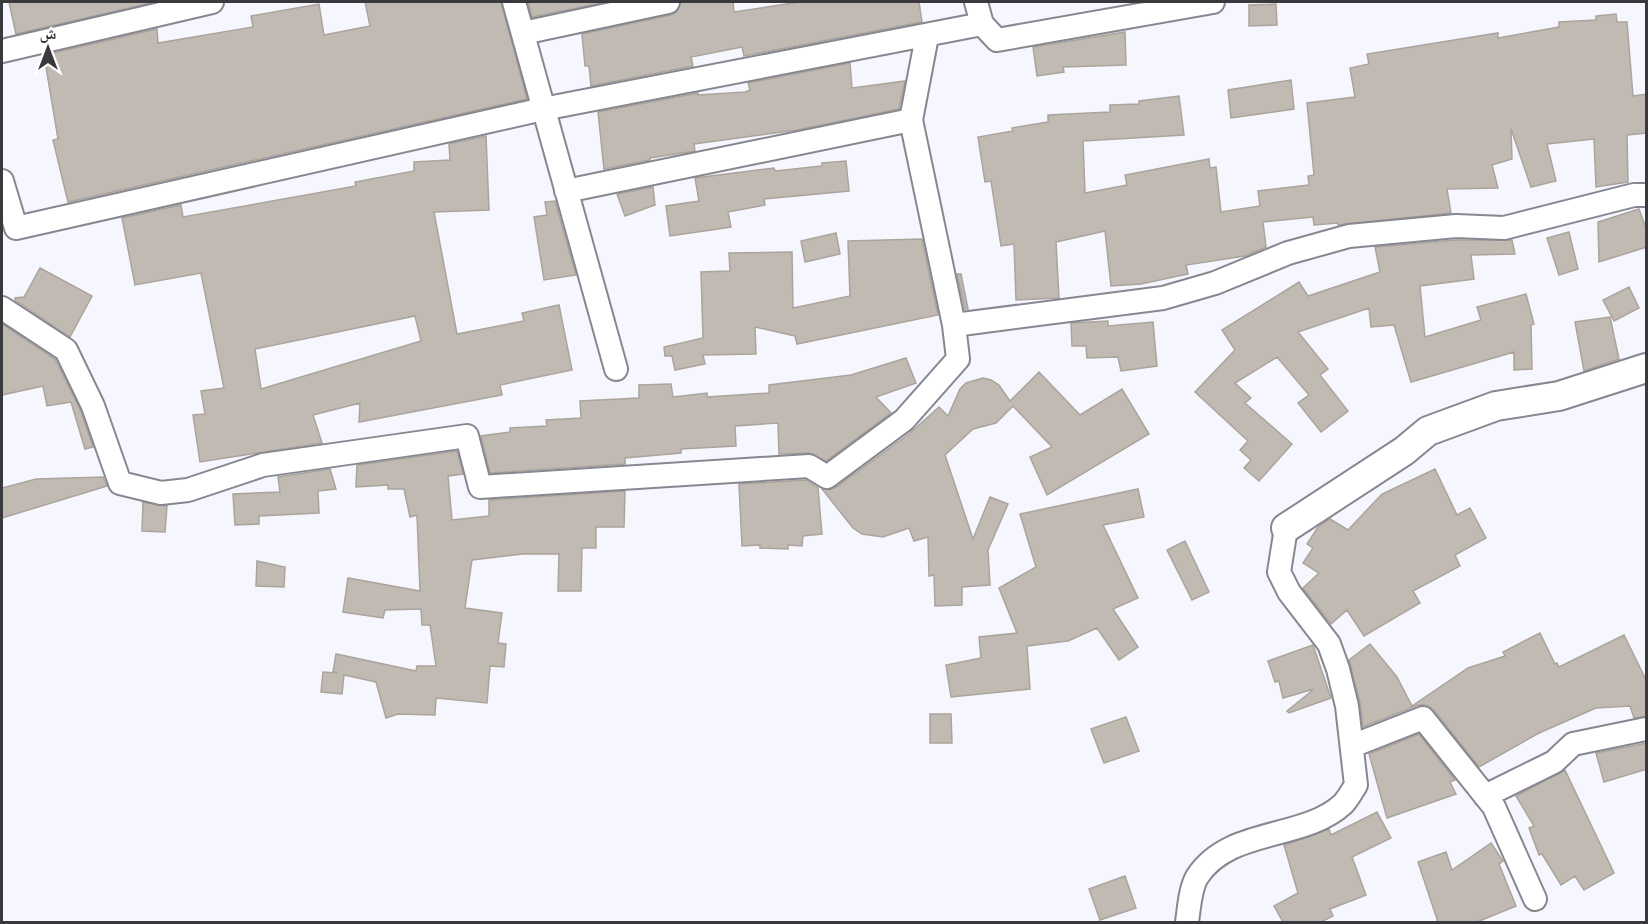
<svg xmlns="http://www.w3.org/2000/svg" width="1648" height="924" font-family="'Zilla Slab','Noto Naskh Arabic',serif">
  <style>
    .building { fill: #c1bab2; stroke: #aba49c; stroke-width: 1.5; fill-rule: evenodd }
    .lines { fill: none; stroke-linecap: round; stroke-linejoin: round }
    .minor-casing { stroke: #878791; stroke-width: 26 }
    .tertiary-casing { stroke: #878791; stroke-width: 32 }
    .minor { stroke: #fff; stroke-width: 22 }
    .tertiary { stroke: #fff; stroke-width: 28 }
  </style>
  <rect width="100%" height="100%" fill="#f6f6ff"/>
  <path class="building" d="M 9,2 L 155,2 L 16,34 Z
    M 365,2 L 501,2 L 527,99 L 68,202 L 53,140 L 58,139 L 44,55 L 157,29 L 158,43 L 253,27 L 251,16 L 319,4 L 324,35 L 370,26 Z
    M 528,2 L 606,2 L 532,17 Z
    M 681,2 L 733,2 L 734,12 L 799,2 L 919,2 L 922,22 L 744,56 L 742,47 L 691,57 L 693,66 L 591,86 L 589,66 L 585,66 L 582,34 L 671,15 L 677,12 Z
    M 1276,4 L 1277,25 L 1249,26 L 1249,5 Z
    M 1616,14 L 1617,22 L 1627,22 L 1633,96 L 1647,94 L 1647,133 L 1627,135 L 1628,182 L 1596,187 L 1594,139 L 1547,144 L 1556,181 L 1531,187 L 1511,129 L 1512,159 L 1492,165 L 1498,188 L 1447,189 L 1451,213 L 1338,225 L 1338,223 L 1314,225 L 1313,217 L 1263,222 L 1266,247 L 1245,256 L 1186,265 L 1188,274 L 1141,284 L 1111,286 L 1105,231 L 1056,242 L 1059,298 L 1016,300 L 1014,244 L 1001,246 L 991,181 L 985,182 L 978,137 L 1013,131 L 1012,128 L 1048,122 L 1048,115 L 1110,112 L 1110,105 L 1139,104 L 1139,101 L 1179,96 L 1184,135 L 1083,141 L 1085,193 L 1127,185 L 1125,175 L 1209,159 L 1210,168 L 1216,167 L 1221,212 L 1260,206 L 1258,191 L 1309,185 L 1308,176 L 1314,175 L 1307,103 L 1355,97 L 1350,68 L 1369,64 L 1367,54 L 1498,33 L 1498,38 L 1559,27 L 1559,22 L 1596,20 L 1596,16 Z
    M 1125,32 L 1126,65 L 1063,67 L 1064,72 L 1037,76 L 1033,47 Z
    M 850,63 L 852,88 L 905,81 L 899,109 L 797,130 L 694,144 L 695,151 L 650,158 L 650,160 L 604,169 L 598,112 L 698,93 L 698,95 L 745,92 L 750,90 L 748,83 Z
    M 1291,80 L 1294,109 L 1231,118 L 1228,90 Z
    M 486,136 L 489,210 L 434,212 L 457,334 L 524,321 L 522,313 L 559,305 L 572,370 L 500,385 L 502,395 L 359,422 L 360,403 L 313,415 L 322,443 L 200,462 L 193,415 L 205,414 L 201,391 L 224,388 L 201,273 L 135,285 L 122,218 L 181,205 L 183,217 L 356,186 L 355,182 L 414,171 L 414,162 L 450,160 L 449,144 ZM 415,316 L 421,341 L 261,389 L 255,349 Z
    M 846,161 L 849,191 L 764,199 L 765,205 L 728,212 L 731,227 L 670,236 L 666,206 L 699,201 L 695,178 L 774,168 L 775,171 L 822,166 L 822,163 Z
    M 653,187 L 655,205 L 625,216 L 617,194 Z
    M 555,201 L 576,275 L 544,280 L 534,217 L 547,215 L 545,202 Z
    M 1639,209 L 1647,231 L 1647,247 L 1599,262 L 1598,222 Z
    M 1569,232 L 1578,269 L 1559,275 L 1547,238 Z
    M 836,233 L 840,254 L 805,262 L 801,241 Z
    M 922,239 L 938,315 L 797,344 L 795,336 L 755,327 L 756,354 L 703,355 L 705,364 L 675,370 L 672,356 L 665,356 L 664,347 L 703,338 L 701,272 L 730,271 L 729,253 L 792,252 L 793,308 L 850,296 L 848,241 Z
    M 1456,240 L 1512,240 L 1515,254 L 1471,255 L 1474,279 L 1420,286 L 1425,337 L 1481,320 L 1477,307 L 1526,294 L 1534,324 L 1531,325 L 1532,369 L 1514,370 L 1514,352 L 1411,382 L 1394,325 L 1371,327 L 1369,308 L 1298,332 L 1328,369 L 1320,375 L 1348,411 L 1321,432 L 1298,403 L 1309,395 L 1277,357 L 1235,383 L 1251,398 L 1245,403 L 1292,444 L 1259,481 L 1244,468 L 1251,460 L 1240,450 L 1248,441 L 1195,392 L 1235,350 L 1222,330 L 1299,282 L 1308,296 L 1380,272 L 1375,247 Z
    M 40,268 L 92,296 L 70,337 L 15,300 L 15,298 L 24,297 Z
    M 957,274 L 961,274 L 968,309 L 965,309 Z
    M 1629,287 L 1639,308 L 1614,321 L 1603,300 Z
    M 1610,317 L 1619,359 L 1584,371 L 1575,322 Z
    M 1108,321 L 1108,326 L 1153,322 L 1157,366 L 1121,371 L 1118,357 L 1087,358 L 1086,346 L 1072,346 L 1071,323 Z
    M 2,324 L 55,359 L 81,411 L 93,447 L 85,449 L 71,402 L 47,406 L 43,386 L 2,395 Z
    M 906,358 L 916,383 L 876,397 L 891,413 L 826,461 L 809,453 L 779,454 L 778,423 L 735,426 L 736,446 L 681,449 L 681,453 L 625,458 L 625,464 L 490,473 L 481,436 L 510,432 L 510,428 L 547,426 L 546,420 L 581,418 L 580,401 L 639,398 L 639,385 L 671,384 L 673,397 L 707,393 L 707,397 L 769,393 L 769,385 L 851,375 Z
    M 1039,372 L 1080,415 L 1122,389 L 1149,434 L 1047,495 L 1030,457 L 1052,447 L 1013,406 L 996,423 L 973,429 L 945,455 L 973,539 L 990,497 L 1008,504 L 988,550 L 990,585 L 962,587 L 962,605 L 935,606 L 934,575 L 929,576 L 928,537 L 914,541 L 909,528 L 883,537 L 862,534 L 853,528 L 822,489 L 835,488 L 909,434 L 939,407 L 948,416 L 960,389 L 966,383 L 983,378 L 991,380 L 999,385 L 1010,401 Z
    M 457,451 L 463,474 L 448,476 L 452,520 L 489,516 L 489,500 L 625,491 L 624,527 L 596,527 L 596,548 L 582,548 L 581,591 L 558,591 L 559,554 L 523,554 L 472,560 L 465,608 L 502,613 L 498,643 L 506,644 L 504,667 L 490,666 L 487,703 L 436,698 L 435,715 L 398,714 L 386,718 L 376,682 L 344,675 L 342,694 L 321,692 L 323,672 L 338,673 L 333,672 L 336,654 L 416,671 L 417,666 L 436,666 L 430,625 L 422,625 L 421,609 L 385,610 L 383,618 L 343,612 L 348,578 L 420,591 L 417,515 L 410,517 L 404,489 L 388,489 L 388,485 L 356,487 L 357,465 Z
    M 330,469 L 336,489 L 318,491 L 319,513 L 259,516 L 259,524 L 235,525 L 233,494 L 280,492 L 278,477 Z
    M 1435,469 L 1457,515 L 1470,508 L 1486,538 L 1455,555 L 1460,566 L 1413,591 L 1420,603 L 1364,636 L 1347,610 L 1331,624 L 1303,588 L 1319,573 L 1303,563 L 1313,548 L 1307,544 L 1318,527 L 1330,519 L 1348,530 L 1382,494 Z
    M 103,477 L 107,486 L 2,518 L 2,488 L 36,479 Z
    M 806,480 L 818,488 L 822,534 L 803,536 L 802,546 L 788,545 L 788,549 L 760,548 L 760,545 L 742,546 L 739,484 Z
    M 1138,489 L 1144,517 L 1103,525 L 1138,598 L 1113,609 L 1138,647 L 1119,660 L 1097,628 L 1068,641 L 1027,646 L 1030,689 L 951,697 L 946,665 L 981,658 L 979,637 L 1017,633 L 999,588 L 1036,567 L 1020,514 Z
    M 143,502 L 167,506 L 165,532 L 142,531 Z
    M 1185,541 L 1209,592 L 1192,600 L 1167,550 Z
    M 257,561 L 285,567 L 284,587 L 256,586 Z
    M 1540,633 L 1555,664 L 1557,663 L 1559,667 L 1624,635 L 1647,682 L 1647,716 L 1634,718 L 1630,706 L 1596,708 L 1539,733 L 1479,767 L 1434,710 L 1427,705 L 1418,705 L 1363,727 L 1360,703 L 1349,660 L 1370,644 L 1397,677 L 1412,706 L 1468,668 L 1505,656 L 1503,652 Z
    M 1313,645 L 1331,698 L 1289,713 L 1287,711 L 1314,689 L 1283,698 L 1279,681 L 1275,682 L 1268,661 Z
    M 930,714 L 951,714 L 952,743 L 930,743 Z
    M 1126,717 L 1139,751 L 1104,763 L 1091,729 Z
    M 1419,734 L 1455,780 L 1450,782 L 1456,794 L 1387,818 L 1369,754 Z
    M 1647,743 L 1647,769 L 1604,782 L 1596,753 Z
    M 1565,770 L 1614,873 L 1584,890 L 1575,876 L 1561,885 L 1542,854 L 1539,855 L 1529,828 L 1534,826 L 1516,796 Z
    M 1377,812 L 1391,838 L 1352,857 L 1366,895 L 1330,909 L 1333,916 L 1321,922 L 1283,922 L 1274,906 L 1298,893 L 1284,845 L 1329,829 L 1331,835 Z
    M 1491,843 L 1503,861 L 1499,864 L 1516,906 L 1477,922 L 1438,922 L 1418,862 L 1446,852 L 1452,870 Z
    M 1125,876 L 1136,908 L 1100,920 L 1089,889 Z"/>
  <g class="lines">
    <g class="minor-casing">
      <path id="minor" d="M 514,2 L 616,369
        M 976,2 L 982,24 L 997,40 L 1213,2
        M 523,33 L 668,2
        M 2,51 L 212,2
        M 2,181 L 16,228 L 543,109 L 982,24
        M 566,191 L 911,120
        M 2,308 L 66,350 L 93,406 L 120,483 L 161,493 L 188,490 L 263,465 L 467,436 L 480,487 L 809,466 L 827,477 L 904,420 L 958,359 L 954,325 L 911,120 L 927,36
        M 954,325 L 1163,298 L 1215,283 L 1288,253 L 1349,236 L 1456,226 L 1504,228 L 1634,195 L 1646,195
        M 1352,746 L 1423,718 L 1494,807 L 1535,899
        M 1485,796 L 1554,762 L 1573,744 L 1646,729
        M 1187,922 C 1189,909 1190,889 1197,877 C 1229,827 1303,841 1343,804 C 1348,799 1352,791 1356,785 L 1347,706 L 1338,669 L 1329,644 L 1289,592 L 1279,572 L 1286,528"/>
    </g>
    <g class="tertiary-casing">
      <path id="tertiary" d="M 1286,528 L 1404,451 L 1428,431 L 1496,406 L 1559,396 L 1646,368"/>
    </g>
    <use href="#minor" class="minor"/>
    <use href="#tertiary" class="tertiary"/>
  </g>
  <rect width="1648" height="924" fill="none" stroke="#3a3a3e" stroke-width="6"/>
  <g transform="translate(48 48)" stroke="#ffffff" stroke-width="4.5" paint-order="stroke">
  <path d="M0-4.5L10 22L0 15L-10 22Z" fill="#3a3a3e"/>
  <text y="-9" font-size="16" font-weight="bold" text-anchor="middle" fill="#3a3a3e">ش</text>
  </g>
</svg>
